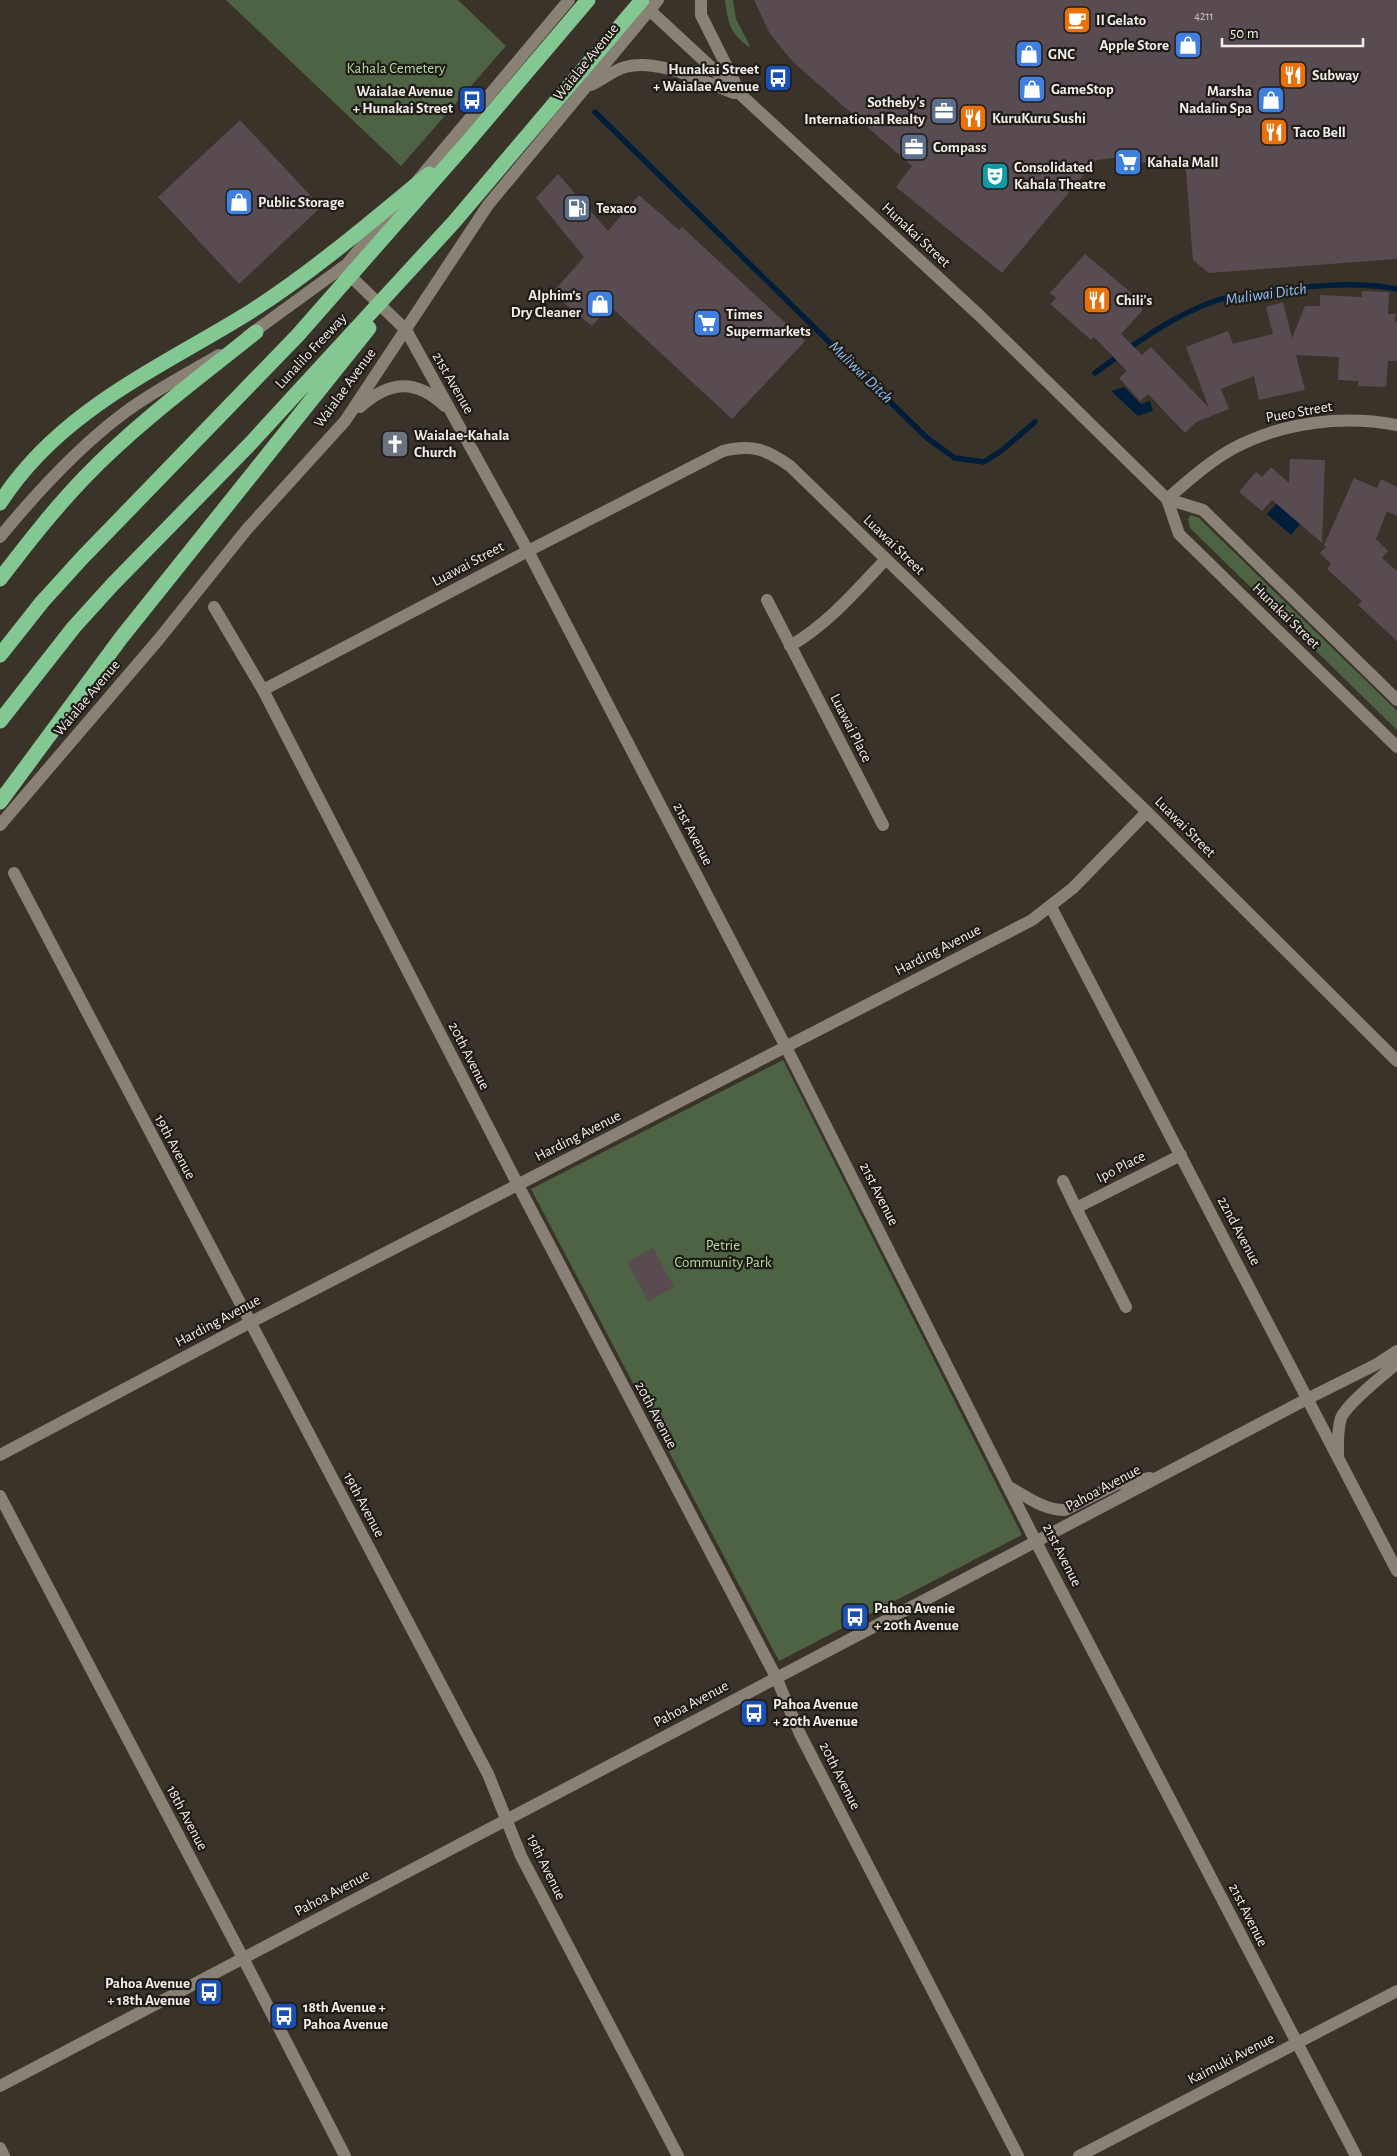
<svg xmlns="http://www.w3.org/2000/svg" width="1397" height="2156" font-family="'Alegreya Sans',sans-serif">
  <style>
    .green { fill: #4d6344 }
    .water { fill: #001e3a }
    .lines { fill: none; stroke-linecap: round; stroke-linejoin: round }
    .stream { stroke: #001e3a; stroke-width: 5.5 }
    .building { fill: #584c52 }
    .street { stroke: #8a8176; stroke-width: 12 }
    .secondary { stroke: #8a8176; stroke-width: 12 }
    .highway { stroke: #83c893; stroke-width: 15 }
    .labels { text-anchor: middle; dominant-baseline: central; stroke-width: 4.5; stroke-linejoin: round; paint-order: stroke }
    .number-label { font-size: 12px; fill: #ccc6c2 }
    .poi-label { font-size: 15px; font-weight: bold; fill: #f3eee8; stroke: #1f1b17; text-anchor: start }
    .street-label { font-size: 15px; fill: #f3eee8; stroke: #1f1b17 }
    .park-label { font-size: 15px; fill: #b1dea0; stroke: #1f1b17 }
    .water-label { font-size: 16px; font-style: italic; fill: #90c5fc; stroke: #1f1b17 }
  </style>
  <rect width="100%" height="100%" fill="#3a3329"/>
  <path class="green" d="M 226,0 L 458,0 L 506,46 L 401,166 Z
    M 725,0 L 733,0 L 736,19 L 751,48 C 730,34 728,24 725,0 Z
    M 1191,515 L 1199,518 L 1397,711 L 1397,730 L 1190,528 L 1188,519 Z
    M 783,1060 L 1022,1535 L 779,1661 L 531,1189 Z"/>
  <path class="water" d="M 1124,387 L 1141,404 L 1150,401 L 1153,411 L 1138,416 L 1111,391 Z
    M 1277,503 L 1301,523 L 1291,535 L 1267,514 Z"/>
  <g class="lines">
    <path class="stream" d="M 595,112 L 927,438 L 955,458 L 984,462 L 1001,451 L 1035,422
      M 1095,373 C 1132,346 1171,316 1215,301 C 1226,297 1238,297 1249,295 C 1296,287 1350,280 1397,289"/>
  </g>
  <path class="building" d="M 754,0 L 1397,0 L 1397,259 L 1209,273 L 1193,260 L 1185,160 L 1123,164 L 1115,158 L 1096,160 L 1002,273 L 896,187 L 912,166 L 793,62 L 770,34 Z
    M 240,120 L 321,207 L 239,284 L 158,197 Z
    M 558,174 L 608,231 L 639,195 L 679,230 L 682,227 L 805,341 L 732,419 L 610,306 L 592,326 L 552,293 L 584,257 L 536,198 Z
    M 1085,254 L 1142,302 L 1142,311 L 1121,334 L 1142,355 L 1151,347 L 1209,408 L 1186,347 L 1228,331 L 1233,344 L 1273,334 L 1266,307 L 1283,302 L 1292,338 L 1305,306 L 1320,306 L 1320,295 L 1362,297 L 1362,291 L 1389,292 L 1388,314 L 1396,314 L 1395,322 L 1397,322 L 1397,361 L 1388,361 L 1386,387 L 1358,386 L 1358,381 L 1338,380 L 1339,357 L 1296,355 L 1305,390 L 1259,400 L 1254,376 L 1221,389 L 1229,409 L 1196,422 L 1185,433 L 1148,394 L 1140,401 L 1119,378 L 1127,371 L 1094,337 L 1091,340 L 1050,304 L 1056,298 L 1050,293 Z
    M 1290,459 L 1325,460 L 1322,543 L 1272,500 L 1262,511 L 1239,492 L 1256,472 L 1262,477 L 1271,467 L 1289,483 Z
    M 1354,478 L 1377,488 L 1381,479 L 1397,487 L 1397,516 L 1387,511 L 1376,539 L 1388,551 L 1382,558 L 1397,571 L 1397,641 L 1358,605 L 1362,601 L 1327,569 L 1331,564 L 1320,553 L 1326,547 L 1324,545 Z
    M 653,1248 L 674,1287 L 648,1301 L 627,1262 Z"/>
  <g class="lines">
    <path class="street" d="M 1167,499 C 1188,481 1210,461 1234,448 C 1283,422 1343,415 1397,425
      M 767,600 L 883,825
      M 214,607 L 263,690 L 518,1185 L 776,1677 L 800,1734 L 1018,2156
      M 790,646 C 828,624 856,591 886,559
      M 263,690 L 528,551 L 786,1047 L 1036,1542 L 1356,2156
      M 14,873 L 488,1774 L 521,1856 L 678,2156
      M 1051,907 L 1397,1571
      M 1063,1181 L 1076,1208
      M 1126,1307 L 1076,1208 L 1181,1155
      M 0,1455 L 249,1323 L 1032,920 L 1073,888 L 1147,812
      M 0,1496 L 243,1958
      M 0,2148 L 4,2156
      M 1079,2156 L 1397,1991"/>
    <path class="secondary" d="M 701,0 L 701,15 L 738,89
      M 644,5 L 980,316 L 1167,499 L 1203,510 L 1397,700
      M 591,85 C 601,80 612,72 622,68 C 655,56 704,82 734,93
      M 418,180 L 569,0
      M 342,268 L 406,330 L 528,551 L 723,451 C 752,444 766,449 790,466 L 1147,812 L 1397,1061
      M 248,336 L 347,264 L 392,210
      M 360,407 C 389,381 415,378 445,406
      M 1167,499 L 1179,534 L 1397,747
      M 0,537 C 37,492 77,448 124,413 C 153,391 187,374 219,355
      M 0,825 L 159,639 L 247,529 L 345,421 L 488,205 L 658,0
      M 1338,1457 C 1338,1444 1337,1431 1341,1418 C 1347,1403 1384,1375 1397,1363
      M 1009,1487 C 1027,1497 1044,1510 1065,1510 L 1117,1484 L 1150,1478
      M 243,1958 L 345,2156
      M 0,2086 L 1307,1399 L 1377,1364 L 1397,1351"/>
    <path class="highway" d="M 0,503 C 60,409 162,367 253,310 C 315,270 372,221 429,174
      M 0,579 C 27,544 54,509 85,477 C 137,423 199,378 256,332
      M 0,655 L 42,602 L 83,557 L 298,335 L 464,146 L 588,0
      M 0,721 L 74,627 L 113,584 L 250,444 L 454,222 L 642,0
      M 0,802 L 121,638 L 369,328"/>
  </g>
  <defs>
    <g id="cafe-square" transform="scale(1.4375)"><rect x="-9" y="-9" width="18" height="18" rx="4" fill="#e8710a" stroke="#1f1b17"/><path d="M-5.5-4.5H6V0H3Q3 3.5 0 3.5H-2.5Q-5.5 3.5-5.5 0ZM3-3.2v2h1.7v-2ZM-6 4.5H4V6H-6Z" fill="#fff"/></g>
    <g id="shop-square" transform="scale(1.4375)"><rect x="-9" y="-9" width="18" height="18" rx="4" fill="#3f7fe0" stroke="#1f1b17"/><path d="M-5-2.5h2.3a2.7 3.5 0 0 1 5.4 0H5L5.5 6h-11ZM-1.5-2.5h3a1.5 2.3 0 0 0-3 0Z" fill="#fff"/></g>
    <g id="restaurant-square" transform="scale(1.4375)"><rect x="-9" y="-9" width="18" height="18" rx="4" fill="#e8710a" stroke="#1f1b17"/><path d="M-5-6h1v4h1v-4h1v4h1v-4h1v5L-1.5 .5V6h-2V.5L-5-1ZM5-6V6H3V1.5H1.5Q1.5-4 5-6Z" fill="#fff"/></g>
    <g id="bus-square" transform="scale(1.4375)"><rect x="-9" y="-9" width="18" height="18" rx="4" fill="#1a4fb4" stroke="#1f1b17"/><path d="M-5-6H5V4H4V6H2V4H-2V6H-4V4H-5ZM-3.5-4V0h7V-4ZM-3.5 1.2v1.5H-2V1.2ZM2 1.2v1.5H3.5V1.2Z" fill="#fff"/></g>
    <g id="office-square" transform="scale(1.4375)"><rect x="-9" y="-9" width="18" height="18" rx="4" fill="#5c6f8a" stroke="#1f1b17"/><path d="M-6-3h4V-5.5h4V-3h4V5H-6ZM-1-4.5V-3h2v-1.5ZM-6 0V1H6V0Z" fill="#fff"/></g>
    <g id="supermarket-square" transform="scale(1.4375)"><rect x="-9" y="-9" width="18" height="18" rx="4" fill="#3f7fe0" stroke="#1f1b17"/><path d="M-6-5.5h2.5l.6 2H6L4.5 2H-2.5L-4.4-4H-6ZM-1.5 3.2a1.3 1.3 0 1 0 .1 0ZM3 3.2a1.3 1.3 0 1 0 .1 0Z" fill="#fff"/></g>
    <g id="theatre-square" transform="scale(1.4375)"><rect x="-9" y="-9" width="18" height="18" rx="4" fill="#0f9aa8" stroke="#1f1b17"/><path d="M-5-5.5Q0-4 5-5.5V0Q5 5 0 6Q-5 5-5 0ZM-3.3-2.5H-1v1.5H-3.3ZM1-2.5H3.3v1.5H1ZM-2.8 1Q0 5.5 2.8 1Z" fill="#fff"/></g>
    <g id="fuel-square" transform="scale(1.4375)"><rect x="-9" y="-9" width="18" height="18" rx="4" fill="#5c6f8a" stroke="#1f1b17"/><path d="M-5.5-6h7V0h2V4h1.3V-2.5L3-4.5l.8-.8L6-3V5H2.5V1h-1V6h-7ZM-4.2-4.7v3.2H.2V-4.7Z" fill="#fff"/></g>
    <g id="church-square" transform="scale(1.4375)"><rect x="-9" y="-9" width="18" height="18" rx="4" fill="#6b7280" stroke="#1f1b17"/><path d="M-1.2-6h2.4v3.5h3.3v2.4h-3.3V6h-2.4V-.1h-3.3v-2.4h3.3Z" fill="#fff"/></g>
  </defs>
  <g fill-rule="evenodd">
    <use href="#cafe-square" x="1077" y="20"/>
    <use href="#shop-square" x="1188" y="45"/>
    <use href="#shop-square" x="1029" y="54"/>
    <use href="#restaurant-square" x="1293" y="75"/>
    <use href="#bus-square" x="778" y="78"/>
    <use href="#shop-square" x="1032" y="89"/>
    <use href="#bus-square" x="472" y="100"/>
    <use href="#shop-square" x="1271" y="100"/>
    <use href="#office-square" x="944" y="111"/>
    <use href="#restaurant-square" x="973" y="118"/>
    <use href="#restaurant-square" x="1274" y="132"/>
    <use href="#office-square" x="914" y="147"/>
    <use href="#supermarket-square" x="1128" y="162"/>
    <use href="#theatre-square" x="995" y="176"/>
    <use href="#shop-square" x="239" y="202"/>
    <use href="#fuel-square" x="577" y="208"/>
    <use href="#restaurant-square" x="1097" y="300"/>
    <use href="#shop-square" x="600" y="304"/>
    <use href="#supermarket-square" x="707" y="323"/>
    <use href="#church-square" x="395" y="444"/>
    <use href="#bus-square" x="855" y="1617"/>
    <use href="#bus-square" x="754" y="1713"/>
    <use href="#bus-square" x="209" y="1992"/>
    <use href="#bus-square" x="284" y="2016"/>
  </g>
  <g class="labels">
    <g class="number-label">
      <text x="1204" y="16">4211</text>
    </g>
    <g class="poi-label">
      <text x="1096" y="20">Il Gelato</text>
      <text x="1169" y="45" text-anchor="end">Apple Store</text>
      <text x="1048" y="54">GNC</text>
      <text x="759" y="69" text-anchor="end">Hunakai Street<tspan x="759" dy="17">+ Waialae Avenue</tspan></text>
      <text x="1312" y="75">Subway</text>
      <text x="1051" y="89">GameStop</text>
      <text x="453" y="91" text-anchor="end">Waialae Avenue<tspan x="453" dy="17">+ Hunakai Street</tspan></text>
      <text x="1252" y="91" text-anchor="end">Marsha<tspan x="1252" dy="17">Nadalin Spa</tspan></text>
      <text x="925" y="102" text-anchor="end">Sotheby's<tspan x="925" dy="17">International Realty</tspan></text>
      <text x="992" y="118">KuruKuru Sushi</text>
      <text x="1293" y="132">Taco Bell</text>
      <text x="933" y="147">Compass</text>
      <text x="1147" y="162">Kahala Mall</text>
      <text x="1014" y="167">Consolidated<tspan x="1014" dy="17">Kahala Theatre</tspan></text>
      <text x="258" y="202">Public Storage</text>
      <text x="596" y="208">Texaco</text>
      <text x="581" y="295" text-anchor="end">Alphim’s<tspan x="581" dy="17">Dry Cleaner</tspan></text>
      <text x="1116" y="300">Chili's</text>
      <text x="726" y="314">Times<tspan x="726" dy="17">Supermarkets</tspan></text>
      <text x="414" y="435">Waialae-Kahala<tspan x="414" dy="17">Church</tspan></text>
      <text x="874" y="1608">Pahoa Avenie<tspan x="874" dy="17">+ 20th Avenue</tspan></text>
      <text x="773" y="1704">Pahoa Avenue<tspan x="773" dy="17">+ 20th Avenue</tspan></text>
      <text x="190" y="1983" text-anchor="end">Pahoa Avenue<tspan x="190" dy="17">+ 18th Avenue</tspan></text>
      <text x="303" y="2007">18th Avenue +<tspan x="303" dy="17">Pahoa Avenue</tspan></text>
    </g>
    <g class="street-label">
      <text transform="translate(586 62) rotate(-51)">Waialae Avenue</text>
      <text transform="translate(916 235) rotate(43)">Hunakai Street</text>
      <text transform="translate(311 351) rotate(-47)">Lunalilo Freeway</text>
      <text transform="translate(453 383) rotate(60)">21st Avenue</text>
      <text transform="translate(345 388) rotate(-54)">Waialae Avenue</text>
      <text transform="translate(1299 412) rotate(-10)">Pueo Street</text>
      <text transform="translate(894 545) rotate(44)">Luawai Street</text>
      <text transform="translate(468 564) rotate(-28)">Luawai Street</text>
      <text transform="translate(1286 616) rotate(44)">Hunakai Street</text>
      <text transform="translate(87 698) rotate(-50)">Waialae Avenue</text>
      <text transform="translate(851 728) rotate(63)">Luawai Place</text>
      <text transform="translate(1185 827) rotate(45)">Luawai Street</text>
      <text transform="translate(693 834) rotate(62)">21st Avenue</text>
      <text transform="translate(938 950) rotate(-27)">Harding Avenue</text>
      <text transform="translate(469 1056) rotate(63)">20th Avenue</text>
      <text transform="translate(578 1136) rotate(-27)">Harding Avenue</text>
      <text transform="translate(175 1147) rotate(62)">19th Avenue</text>
      <text transform="translate(1121 1167) rotate(-27)">Ipo Place</text>
      <text transform="translate(879 1194) rotate(63)">21st Avenue</text>
      <text transform="translate(1239 1231) rotate(62)">22nd Avenue</text>
      <text transform="translate(218 1321) rotate(-28)">Harding Avenue</text>
      <text transform="translate(656 1415) rotate(62)">20th Avenue</text>
      <text transform="translate(1103 1488) rotate(-28)">Pahoa Avenue</text>
      <text transform="translate(364 1505) rotate(62)">19th Avenue</text>
      <text transform="translate(1062 1555) rotate(63)">21st Avenue</text>
      <text transform="translate(691 1704) rotate(-28)">Pahoa Avenue</text>
      <text transform="translate(840 1776) rotate(63)">20th Avenue</text>
      <text transform="translate(187 1818) rotate(62)">18th Avenue</text>
      <text transform="translate(546 1867) rotate(64)">19th Avenue</text>
      <text transform="translate(332 1893) rotate(-28)">Pahoa Avenue</text>
      <text transform="translate(1248 1915) rotate(63)">21st Avenue</text>
      <text transform="translate(1231 2059) rotate(-27)">Kaimuki Avenue</text>
    </g>
    <g class="park-label">
      <text x="396" y="68">Kahala Cemetery</text>
      <text x="723" y="1245">Petrie<tspan x="723" dy="17">Community Park</tspan></text>
    </g>
    <g class="water-label">
      <text transform="translate(1266 294) rotate(-8)">Muliwai Ditch</text>
      <text transform="translate(861 372) rotate(44)">Muliwai Ditch</text>
    </g>
  </g>
  <path d="M1222 38v8h141v-8" fill="none" stroke="#f3eee8" stroke-width="2.5"/>
  <text x="1230" y="38" font-size="15" fill="#f3eee8" stroke="#1f1b17" stroke-width="4" paint-order="stroke">50 m</text>
</svg>
